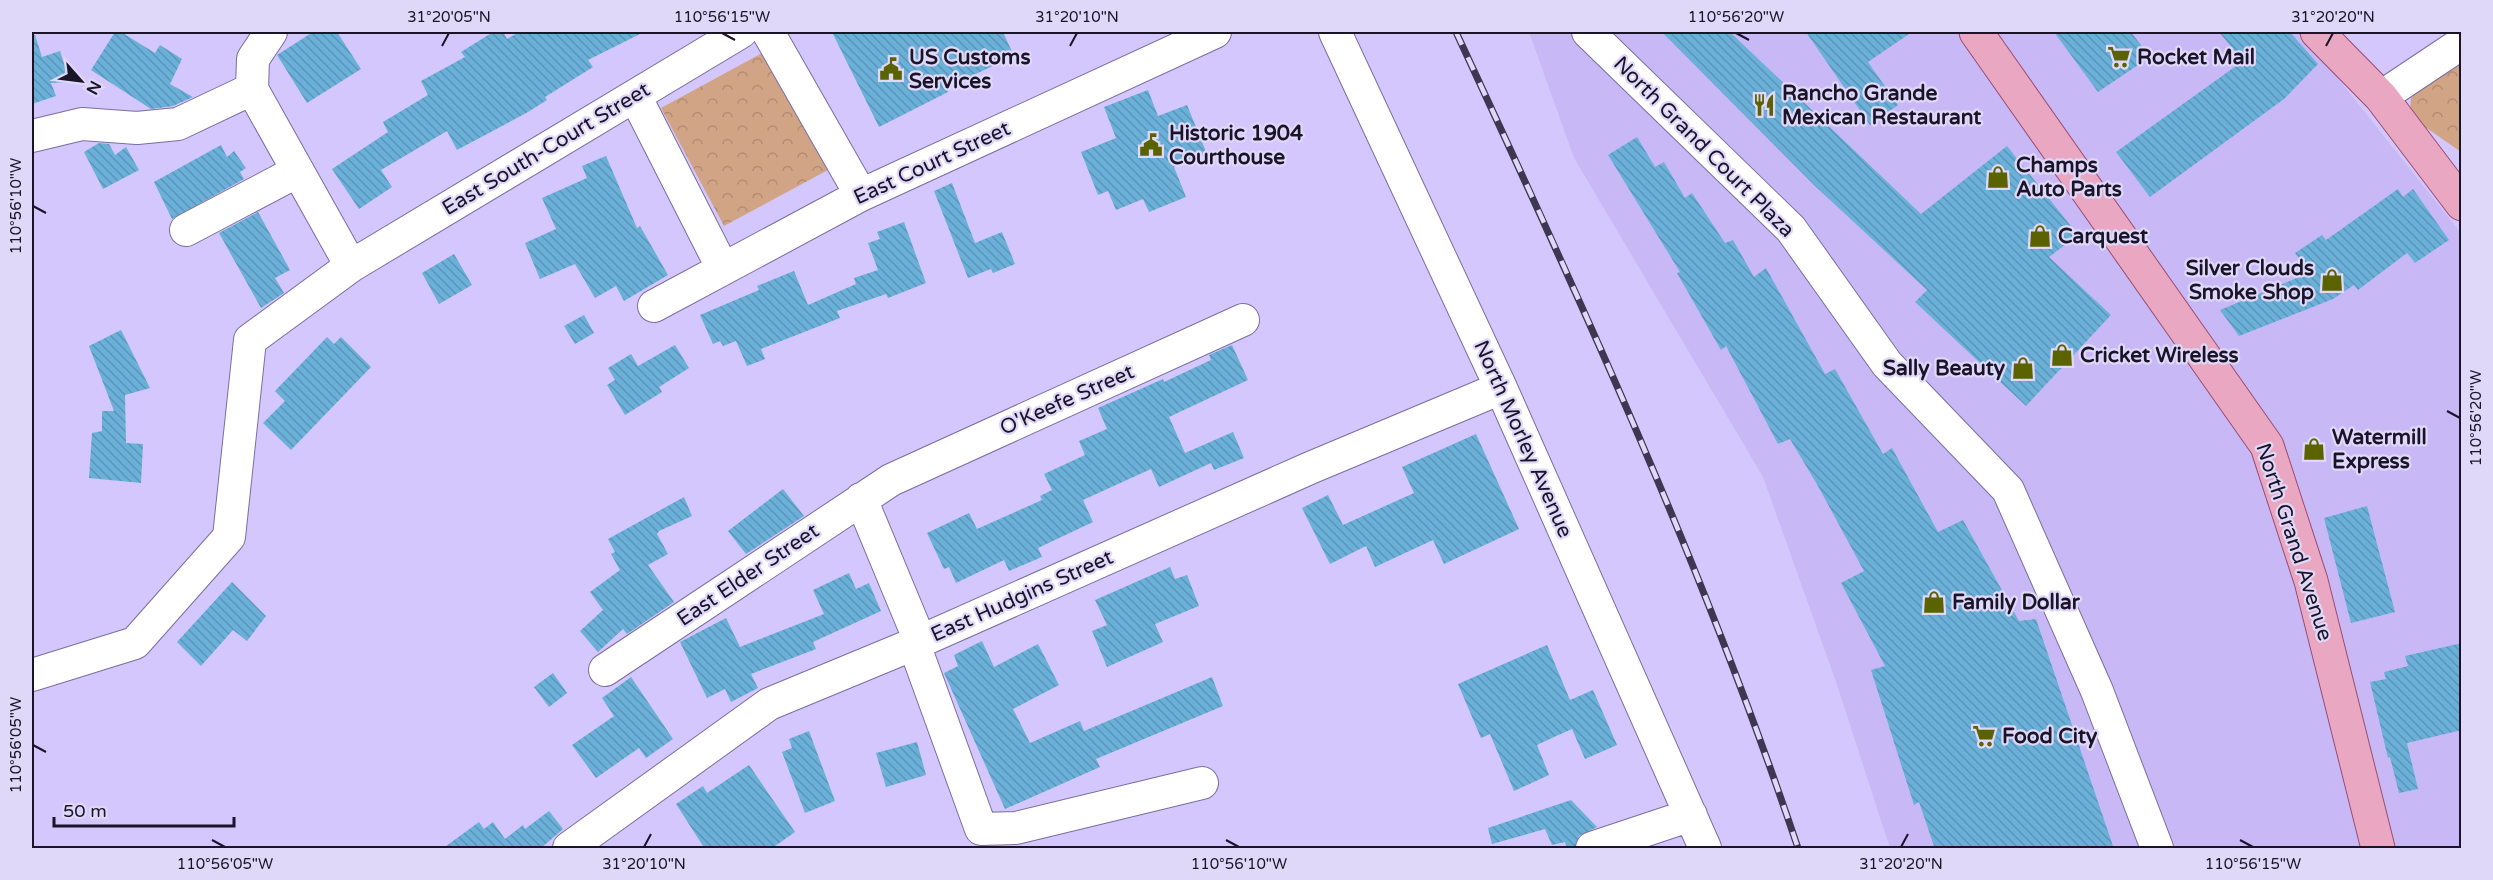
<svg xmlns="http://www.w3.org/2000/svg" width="2493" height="880" font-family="'Varela Round',sans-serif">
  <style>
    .built { fill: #c8b9f6 }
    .park { fill: url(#park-crowns) }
    .building { fill: url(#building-back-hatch) }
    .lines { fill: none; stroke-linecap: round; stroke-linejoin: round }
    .minor-casing { stroke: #7a6e9f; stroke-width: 34 }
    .major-casing { stroke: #984d72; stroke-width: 35 }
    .minor { stroke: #fff; stroke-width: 32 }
    .major { stroke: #eaa7c2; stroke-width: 33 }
    .rail-casing { stroke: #3e3752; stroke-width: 7 }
    .rail { stroke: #dfd8f9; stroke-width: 4.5; stroke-dasharray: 14; stroke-linecap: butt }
    .ticks { fill: none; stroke: #191427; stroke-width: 2 }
    .labels { text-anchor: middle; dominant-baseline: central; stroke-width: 4.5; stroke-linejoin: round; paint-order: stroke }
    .poi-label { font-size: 21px; font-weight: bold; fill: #191427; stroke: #dfd8f9; text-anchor: start }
    .street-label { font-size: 21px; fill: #191427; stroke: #dfd8f9 }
    .neatline { fill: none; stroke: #191427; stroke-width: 2 }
    .ticks-label { font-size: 15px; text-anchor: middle; fill: #191427 }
  </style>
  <defs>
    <pattern id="park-crowns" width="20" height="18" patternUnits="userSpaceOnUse" patternTransform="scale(1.5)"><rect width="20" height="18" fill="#d1a485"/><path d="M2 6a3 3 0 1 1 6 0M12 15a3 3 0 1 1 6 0" fill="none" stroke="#b38c73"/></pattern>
    <pattern id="building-back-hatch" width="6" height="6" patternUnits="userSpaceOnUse" patternTransform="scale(1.5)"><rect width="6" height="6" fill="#6ab0d8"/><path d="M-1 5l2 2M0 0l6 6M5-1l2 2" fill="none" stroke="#5b96b9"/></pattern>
  </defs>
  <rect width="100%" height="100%" fill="#d4c7fe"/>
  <path class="built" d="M 1529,32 L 2301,32 L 2461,233 L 2461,848 L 1890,848 L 1836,682 L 1763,477 L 1574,158 Z"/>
  <path class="park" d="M 764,52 L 828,170 L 724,226 L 661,108 Z
    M 2461,64 L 2461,152 L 2418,122 L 2410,111 L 2411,98 L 2428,82 Z"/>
  <path class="building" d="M 115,32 L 121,32 L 155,53 L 160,45 L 182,59 L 170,84 L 193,97 L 173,106 L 151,109 L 91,70 Z
    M 313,32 L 337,32 L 361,69 L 307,103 L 277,55 Z
    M 493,32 L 503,32 L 507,39 L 519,32 L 644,32 L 588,60 L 593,67 L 545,97 L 547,100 L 528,112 L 457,150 L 447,131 L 381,170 L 392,187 L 359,209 L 332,169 L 388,132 L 383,122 L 428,95 L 421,81 L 465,57 L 461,52 Z
    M 832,32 L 1003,32 L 1014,56 L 946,88 L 948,92 L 879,127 Z
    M 1662,32 L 1730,32 L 1921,214 L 2007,146 L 2078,235 L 2049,257 L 2111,315 L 2026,406 L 1915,302 L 1927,290 L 1815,186 Z
    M 1806,32 L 1912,32 L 1868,62 L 1898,105 L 1870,125 Z
    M 2054,32 L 2131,32 L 2150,57 L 2098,92 Z
    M 2219,32 L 2290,32 L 2318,64 L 2284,99 L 2150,197 L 2116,152 L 2243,61 Z
    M 32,35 L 35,35 L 42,57 L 60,51 L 70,82 L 51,83 L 56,96 L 32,104 Z
    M 1148,90 L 1158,116 L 1187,105 L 1207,154 L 1174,167 L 1186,197 L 1149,212 L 1143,199 L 1116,210 L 1108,191 L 1098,195 L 1081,152 L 1116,138 L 1104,107 Z
    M 1637,137 L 1655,167 L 1664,162 L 1685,198 L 1692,193 L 1725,243 L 1733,240 L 1754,277 L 1766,268 L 1825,374 L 1835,369 L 1883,454 L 1892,448 L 1938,532 L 1963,520 L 2019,621 L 2036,619 L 2114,849 L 1935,849 L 1919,802 L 1914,805 L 1871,670 L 1885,666 L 1841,583 L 1864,571 L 1818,486 L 1790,439 L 1778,444 L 1726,346 L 1721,350 L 1677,273 L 1680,272 L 1608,155 Z
    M 99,143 L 109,144 L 115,155 L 126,147 L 139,170 L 103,189 L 84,152 Z
    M 221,145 L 227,157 L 234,151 L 246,168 L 240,172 L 244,179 L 172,219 L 154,182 Z
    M 606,156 L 637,228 L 640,226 L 668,275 L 624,301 L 616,286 L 595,298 L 575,264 L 540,279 L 525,243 L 556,229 L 542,198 L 587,178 L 582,166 Z
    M 952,183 L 975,243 L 1002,232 L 1015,264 L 993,273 L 991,269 L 968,278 L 934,191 Z
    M 2398,189 L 2403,197 L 2413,189 L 2449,240 L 2415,263 L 2407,253 L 2358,290 L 2354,285 L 2333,299 L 2239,336 L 2220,310 L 2309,273 L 2295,253 L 2322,235 L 2326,240 Z
    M 258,212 L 290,270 L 275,278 L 284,293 L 261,308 L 219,233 Z
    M 904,222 L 926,283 L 888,298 L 886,294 L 837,311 L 840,318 L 761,349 L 765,359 L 747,366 L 736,341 L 723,346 L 720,341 L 713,344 L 700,315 L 759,290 L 757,286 L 794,271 L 808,305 L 856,284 L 854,278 L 878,270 L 868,243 L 880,239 L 877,232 Z
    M 454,254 L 472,285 L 439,304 L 422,273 Z
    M 584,315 L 594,333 L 575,344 L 564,326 Z
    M 121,330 L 150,388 L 125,395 L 126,443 L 143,444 L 141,483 L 89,478 L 92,433 L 102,431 L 102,411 L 114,411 L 89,346 Z
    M 327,337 L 334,344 L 341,337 L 371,367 L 291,450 L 263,423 L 285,401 L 275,391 Z
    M 675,345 L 689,368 L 659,387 L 662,392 L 625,415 L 607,385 L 615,380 L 608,368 L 631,354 L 638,366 Z
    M 1232,345 L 1248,380 L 1169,417 L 1185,453 L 1233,432 L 1244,458 L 1214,470 L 1211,463 L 1159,487 L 1151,469 L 1083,500 L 1093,522 L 1038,548 L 1042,557 L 1009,571 L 1004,560 L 956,583 L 949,567 L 944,569 L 927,533 L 969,513 L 977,529 L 1042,500 L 1040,496 L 1052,490 L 1044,474 L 1085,455 L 1079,441 L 1107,429 L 1098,408 L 1163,379 L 1164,382 L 1211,360 L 1209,355 Z
    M 1476,434 L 1519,529 L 1444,564 L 1433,540 L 1375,567 L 1366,546 L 1330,564 L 1302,508 L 1328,495 L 1343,525 L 1414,493 L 1402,467 Z
    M 783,489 L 804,516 L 746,554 L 728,531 Z
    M 684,497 L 692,516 L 659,531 L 657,534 L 668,554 L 648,565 L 674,602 L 627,634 L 623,629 L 598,652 L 580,631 L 603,610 L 590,592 L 620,570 L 611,554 L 615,552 L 608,539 Z
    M 2367,506 L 2395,612 L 2351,623 L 2324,518 Z
    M 1170,567 L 1175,579 L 1187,575 L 1199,606 L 1155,624 L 1163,642 L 1107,667 L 1092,631 L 1107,625 L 1095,600 Z
    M 849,573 L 856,589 L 869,583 L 881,611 L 813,642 L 816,649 L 751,674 L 758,688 L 731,702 L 725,689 L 707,698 L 680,642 L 726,618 L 740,647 L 824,614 L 813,590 Z
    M 232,582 L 266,616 L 247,641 L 233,630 L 201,666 L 177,642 Z
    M 982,641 L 994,667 L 1038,644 L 1059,685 L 1013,709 L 1030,743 L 1080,721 L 1084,731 L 1212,677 L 1223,706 L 1096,759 L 1100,767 L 1005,809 L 944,673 L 958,666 L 954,655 Z
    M 2462,643 L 2462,730 L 2407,743 L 2418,789 L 2399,793 L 2390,757 L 2388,758 L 2370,682 L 2386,679 L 2384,672 L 2408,666 L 2405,656 Z
    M 1547,645 L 1570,700 L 1593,690 L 1617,745 L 1585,759 L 1572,729 L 1554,737 L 1537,745 L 1549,775 L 1514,791 L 1490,734 L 1481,738 L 1458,684 Z
    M 553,673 L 567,693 L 549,707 L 534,687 Z
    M 631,677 L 673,739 L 646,758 L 639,748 L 596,778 L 572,745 L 614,716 L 602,698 Z
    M 809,731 L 835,801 L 805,813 L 782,752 L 792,748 L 789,739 Z
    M 917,742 L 926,775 L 886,787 L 876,753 Z
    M 749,765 L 795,832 L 771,849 L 705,849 L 676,804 L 703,786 L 707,793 Z
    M 1571,800 L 1597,827 L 1579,836 L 1575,849 L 1567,849 L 1565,842 L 1552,845 L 1545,829 L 1492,844 L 1488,828 Z
    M 549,811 L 563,829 L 540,849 L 442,849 L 479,822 L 484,829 L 493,822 L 505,839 L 523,825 L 525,829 Z"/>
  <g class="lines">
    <g class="minor-casing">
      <path id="minor" d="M 271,32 L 253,59 L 252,89 L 351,266
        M 768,32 L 861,195
        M 1335,32 L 1501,388 L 1705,848
        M 1588,32 L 1791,229 L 1887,364 L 2008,490 L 2097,691 L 2157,848
        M 635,96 L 723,269
        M 2381,97 L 2462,43
        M 32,136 L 82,124 L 137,128 L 178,124 L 252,89
        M 186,230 L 298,171
        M 654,306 L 861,195 L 1215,32
        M 861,499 L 920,641
        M 914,644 L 981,829 L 1016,828 L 1202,783
        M 605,670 L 891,480 L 1243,320
        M 32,675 L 135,643 L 229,537 L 250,340 L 351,266 L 741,32
        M 569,848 L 769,704 L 914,644 L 1310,468 L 1501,388
        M 1592,848 L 1691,815"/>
    </g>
    <g class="major-casing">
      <path id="major" d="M 1976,32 L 2267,446 L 2311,581 L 2378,848
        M 2317,32 L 2381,97 L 2462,204"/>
    </g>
    <use href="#minor" class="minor"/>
    <use href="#major" class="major"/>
    <g class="rail-casing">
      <path id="rail" d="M 1456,32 C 1580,299 1704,568 1798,848"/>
    </g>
    <use href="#rail" class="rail"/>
  </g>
  <path class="ticks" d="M 722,33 L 735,40M 1736,33 L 1749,40M 442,46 L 449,33M 1070,46 L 1077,33M 2326,46 L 2333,33M 33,206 L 46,213M 2447,411 L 2460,418M 33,745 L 46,752M 212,840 L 225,847M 1226,840 L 1239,847M 2240,840 L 2253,847M 644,847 L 651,834M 1901,847 L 1908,834"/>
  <defs>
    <g id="supermarket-bare" transform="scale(1.8)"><path d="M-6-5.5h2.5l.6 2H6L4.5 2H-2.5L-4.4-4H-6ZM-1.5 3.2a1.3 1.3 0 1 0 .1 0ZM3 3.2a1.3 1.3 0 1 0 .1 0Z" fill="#5b6301" stroke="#dfd8f9" stroke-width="2.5" paint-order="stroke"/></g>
    <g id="civic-bare" transform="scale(1.8)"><path d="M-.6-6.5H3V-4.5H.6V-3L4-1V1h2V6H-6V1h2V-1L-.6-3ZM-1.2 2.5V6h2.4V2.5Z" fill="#5b6301" stroke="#dfd8f9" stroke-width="2.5" paint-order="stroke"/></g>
    <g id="restaurant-bare" transform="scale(1.8)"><path d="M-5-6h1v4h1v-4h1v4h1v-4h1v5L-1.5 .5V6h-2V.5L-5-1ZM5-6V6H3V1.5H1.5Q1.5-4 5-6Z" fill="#5b6301" stroke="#dfd8f9" stroke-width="2.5" paint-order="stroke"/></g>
    <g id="shop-bare" transform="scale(1.8)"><path d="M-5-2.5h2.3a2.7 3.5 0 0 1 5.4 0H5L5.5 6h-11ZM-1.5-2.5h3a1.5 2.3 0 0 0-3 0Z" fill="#5b6301" stroke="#dfd8f9" stroke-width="2.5" paint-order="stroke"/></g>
  </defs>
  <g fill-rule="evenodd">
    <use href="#supermarket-bare" x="2119" y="57"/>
    <use href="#civic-bare" x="891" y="69"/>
    <use href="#restaurant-bare" x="1764" y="105"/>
    <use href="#civic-bare" x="1151" y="145"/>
    <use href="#shop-bare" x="1998" y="177"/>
    <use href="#shop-bare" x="2040" y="236"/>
    <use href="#shop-bare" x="2332" y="280"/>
    <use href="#shop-bare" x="2062" y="355"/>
    <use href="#shop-bare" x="2023" y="368"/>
    <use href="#shop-bare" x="2314" y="449"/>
    <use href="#shop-bare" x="1934" y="602"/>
    <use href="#supermarket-bare" x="1984" y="736"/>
  </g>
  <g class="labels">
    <g class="poi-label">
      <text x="909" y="57">US Customs<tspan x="909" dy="24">Services</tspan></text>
      <text x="2137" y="57">Rocket Mail</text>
      <text x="1782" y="93">Rancho Grande<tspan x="1782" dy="24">Mexican Restaurant</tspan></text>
      <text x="1169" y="133">Historic 1904<tspan x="1169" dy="24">Courthouse</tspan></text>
      <text x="2016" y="165">Champs<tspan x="2016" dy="24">Auto Parts</tspan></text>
      <text x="2058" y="236">Carquest</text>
      <text x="2314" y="268" text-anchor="end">Silver Clouds<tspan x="2314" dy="24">Smoke Shop</tspan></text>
      <text x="2080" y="355">Cricket Wireless</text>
      <text x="2005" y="368" text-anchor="end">Sally Beauty</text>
      <text x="2332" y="437">Watermill<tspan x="2332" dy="24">Express</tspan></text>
      <text x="1952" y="602">Family Dollar</text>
      <text x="2002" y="736">Food City</text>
    </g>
    <g class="street-label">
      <text transform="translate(1704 147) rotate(45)">North Grand Court Plaza</text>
      <text transform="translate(546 149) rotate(-31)">East South-Court Street</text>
      <text transform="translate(932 163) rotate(-25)">East Court Street</text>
      <text transform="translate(1067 400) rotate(-24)">O'Keefe Street</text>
      <text transform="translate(1523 439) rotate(66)">North Morley Avenue</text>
      <text transform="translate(2294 542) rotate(72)">North Grand Avenue</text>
      <text transform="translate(748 575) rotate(-34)">East Elder Street</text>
      <text transform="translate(1022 596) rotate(-24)">East Hudgins Street</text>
    </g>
  </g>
  <rect width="2493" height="880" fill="none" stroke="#dfd8f9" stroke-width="66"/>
  <g transform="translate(81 81) rotate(118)" stroke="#dfd8f9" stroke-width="4.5" paint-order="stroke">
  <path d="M0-4.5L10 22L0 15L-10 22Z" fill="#191427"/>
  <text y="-9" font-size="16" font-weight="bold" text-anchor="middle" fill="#191427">N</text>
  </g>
  <path d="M54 817v9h180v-9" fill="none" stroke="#191427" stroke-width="3"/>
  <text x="63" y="817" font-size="18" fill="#191427" stroke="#dfd8f9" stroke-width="4.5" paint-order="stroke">50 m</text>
  <rect x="33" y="33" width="2427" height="814" class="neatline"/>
  <g class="ticks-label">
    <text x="449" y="22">31°20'05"N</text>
    <text x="722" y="22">110°56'15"W</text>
    <text x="1077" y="22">31°20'10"N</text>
    <text x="1736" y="22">110°56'20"W</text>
    <text x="2333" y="22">31°20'20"N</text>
    <text transform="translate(16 206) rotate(-90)" y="5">110°56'10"W</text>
    <text transform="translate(2476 418) rotate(-90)" y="5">110°56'20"W</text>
    <text transform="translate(16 745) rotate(-90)" y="5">110°56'05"W</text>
    <text x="225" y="869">110°56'05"W</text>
    <text x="644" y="869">31°20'10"N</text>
    <text x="1239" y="869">110°56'10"W</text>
    <text x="1901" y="869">31°20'20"N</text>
    <text x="2253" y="869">110°56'15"W</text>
  </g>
</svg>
